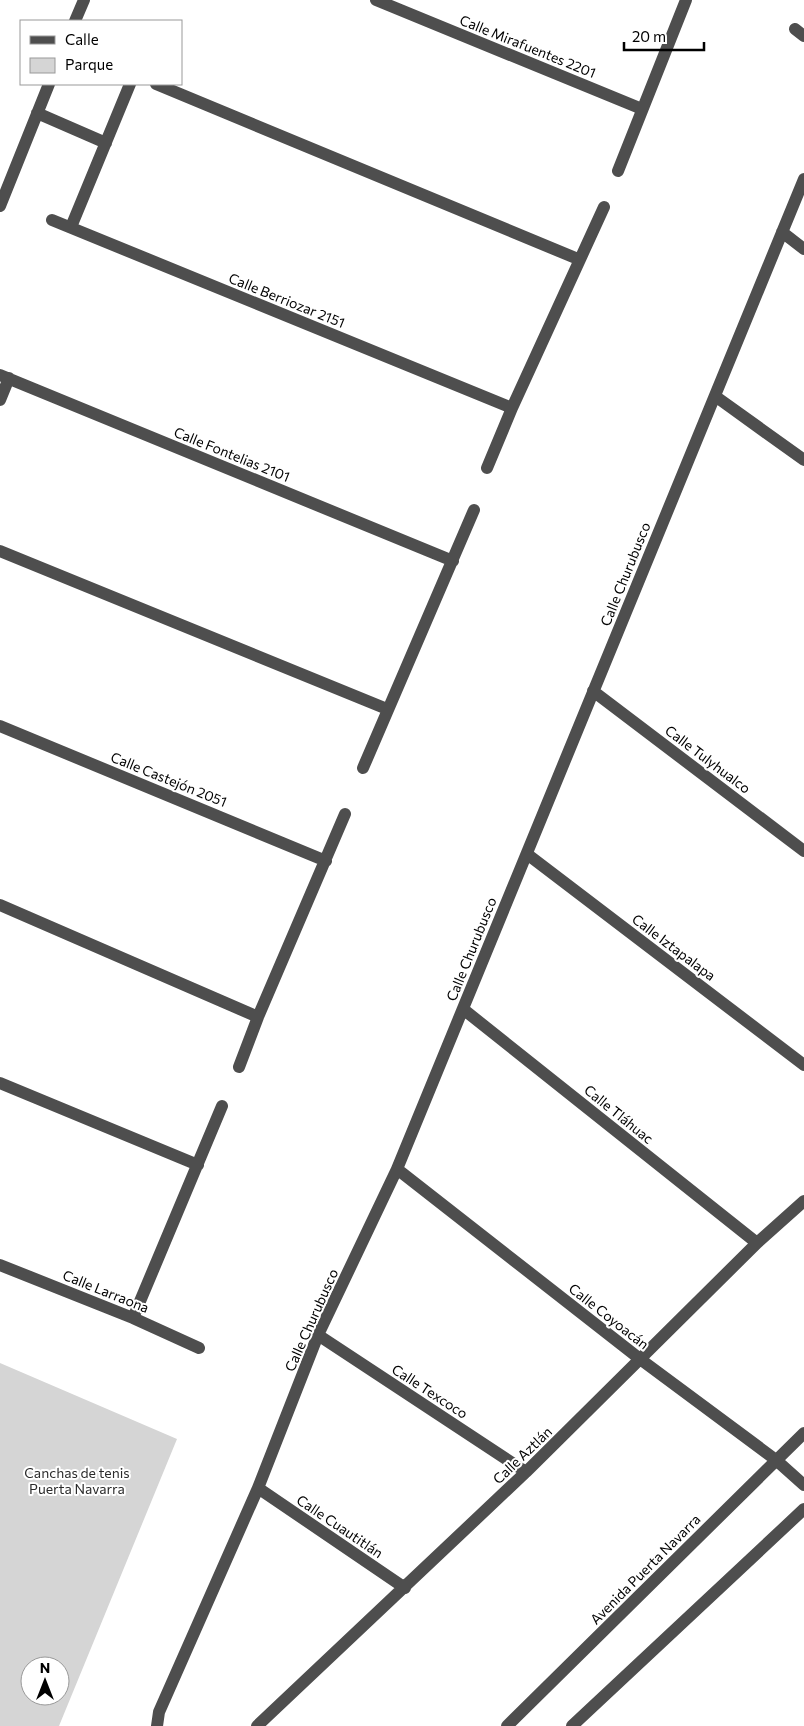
<svg xmlns="http://www.w3.org/2000/svg" width="804" height="1726" font-family="Commissioner,sans-serif">
  <style>
    .green { fill: #d5d5d5; fill-rule: evenodd }
    .lines { fill: none; stroke-linecap: round; stroke-linejoin: round }
    .minor { stroke: #4e4e4e; stroke-width: 12 }
    .labels { text-anchor: middle; dominant-baseline: central; stroke-width: 4; stroke-linejoin: round; paint-order: stroke }
    .street-label { font-size: 14px; fill: #000; stroke: #fff }
    .park-label { font-size: 14px; fill: #2c2c2c; stroke: #fff }
  </style>
  <rect width="100%" height="100%" fill="#fff"/>
  <path class="green" d="M 0,1363 L 177,1439 L 59,1726 L 0,1726 ZM 30,1666 L 60,1666 L 60,1696 L 30,1696 Z"/>
  <g class="lines">
    <path class="minor" d="M 376,0 L 642,109
      M 75,21 L 84,0
      M 795,29 L 804,36
      M 156,84 L 578,259
      M 37,113 L 106,143
      M 618,171 L 686,0
      M 0,206 L 49,84
      M 52,220 L 512,408
      M 71,227 L 130,84
      M 782,232 L 804,249
      M 0,375 L 453,561
      M 715,396 L 804,460
      M 0,400 L 9,378
      M 487,468 L 512,408 L 604,207
      M 0,551 L 387,709
      M 593,691 L 804,851
      M 0,726 L 326,861
      M 363,768 L 474,510
      M 527,854 L 804,1065
      M 0,905 L 258,1017
      M 463,1009 L 757,1243
      M 239,1067 L 258,1017 L 345,814
      M 0,1083 L 198,1165
      M 397,1169 L 640,1359 L 776,1460 L 804,1485
      M 0,1265 L 133,1318 L 199,1348
      M 133,1318 L 222,1106
      M 318,1335 L 526,1472
      M 258,1488 L 405,1588
      M 157,1726 L 159,1712 L 258,1488 L 318,1335 L 397,1169 L 804,179
      M 257,1726 L 526,1472 L 757,1243 L 804,1201
      M 507,1726 L 804,1433
      M 572,1726 L 804,1509"/>
  </g>
  <g class="labels">
    <g class="street-label">
      <text transform="translate(528 46) rotate(22)">Calle Mirafuentes 2201</text>
      <text transform="translate(287 300) rotate(22)">Calle Berriozar 2151</text>
      <text transform="translate(232 454) rotate(22)">Calle Fontelias 2101</text>
      <text transform="translate(625 574) rotate(-68)">Calle Churubusco</text>
      <text transform="translate(708 759) rotate(37)">Calle Tulyhualco</text>
      <text transform="translate(169 779) rotate(22)">Calle Castejón 2051</text>
      <text transform="translate(674 947) rotate(37)">Calle Iztapalapa</text>
      <text transform="translate(471 949) rotate(-68)">Calle Churubusco</text>
      <text transform="translate(619 1114) rotate(39)">Calle Tláhuac</text>
      <text transform="translate(106 1291) rotate(22)">Calle Larraona</text>
      <text transform="translate(609 1316) rotate(38)">Calle Coyoacán</text>
      <text transform="translate(311 1320) rotate(-66)">Calle Churubusco</text>
      <text transform="translate(430 1391) rotate(33)">Calle Texcoco</text>
      <text transform="translate(522 1455) rotate(-44)">Calle Aztlán</text>
      <text transform="translate(340 1526) rotate(34)">Calle Cuautitlán</text>
      <text transform="translate(645 1569) rotate(-45)">Avenida Puerta Navarra</text>
    </g>
    <g class="park-label">
      <text x="77" y="1472">Canchas de tenis<tspan x="77" dy="16">Puerta Navarra</tspan></text>
    </g>
  </g>
  <rect x="20" y="20" width="162" height="65" fill="#ffffff" stroke="#999999"/>
  <rect x="30" y="36" width="25" height="8" fill="#4e4e4e" stroke="#999999"/>
  <text x="65" y="45" font-size="15" fill="#000000">Calle</text>
  <rect x="30" y="58" width="25" height="15" fill="#d5d5d5" stroke="#999999"/>
  <text x="65" y="70" font-size="15" fill="#000000">Parque</text>
  <g transform="translate(45 1681)"><circle r="24" fill="#ffffff" stroke="#999999"/>
  <path d="M0-4L9 19L0 12L-9 19Z" fill="#000000"/>
  <text y="-8" font-size="14" font-weight="bold" text-anchor="middle" fill="#000000">N</text>
  </g>
  <path d="M624 42v8h80v-8" fill="none" stroke="#000000" stroke-width="2.5"/>
  <text x="632" y="42" font-size="15" fill="#000000" stroke="#ffffff" stroke-width="4" paint-order="stroke">20 m</text>
</svg>
